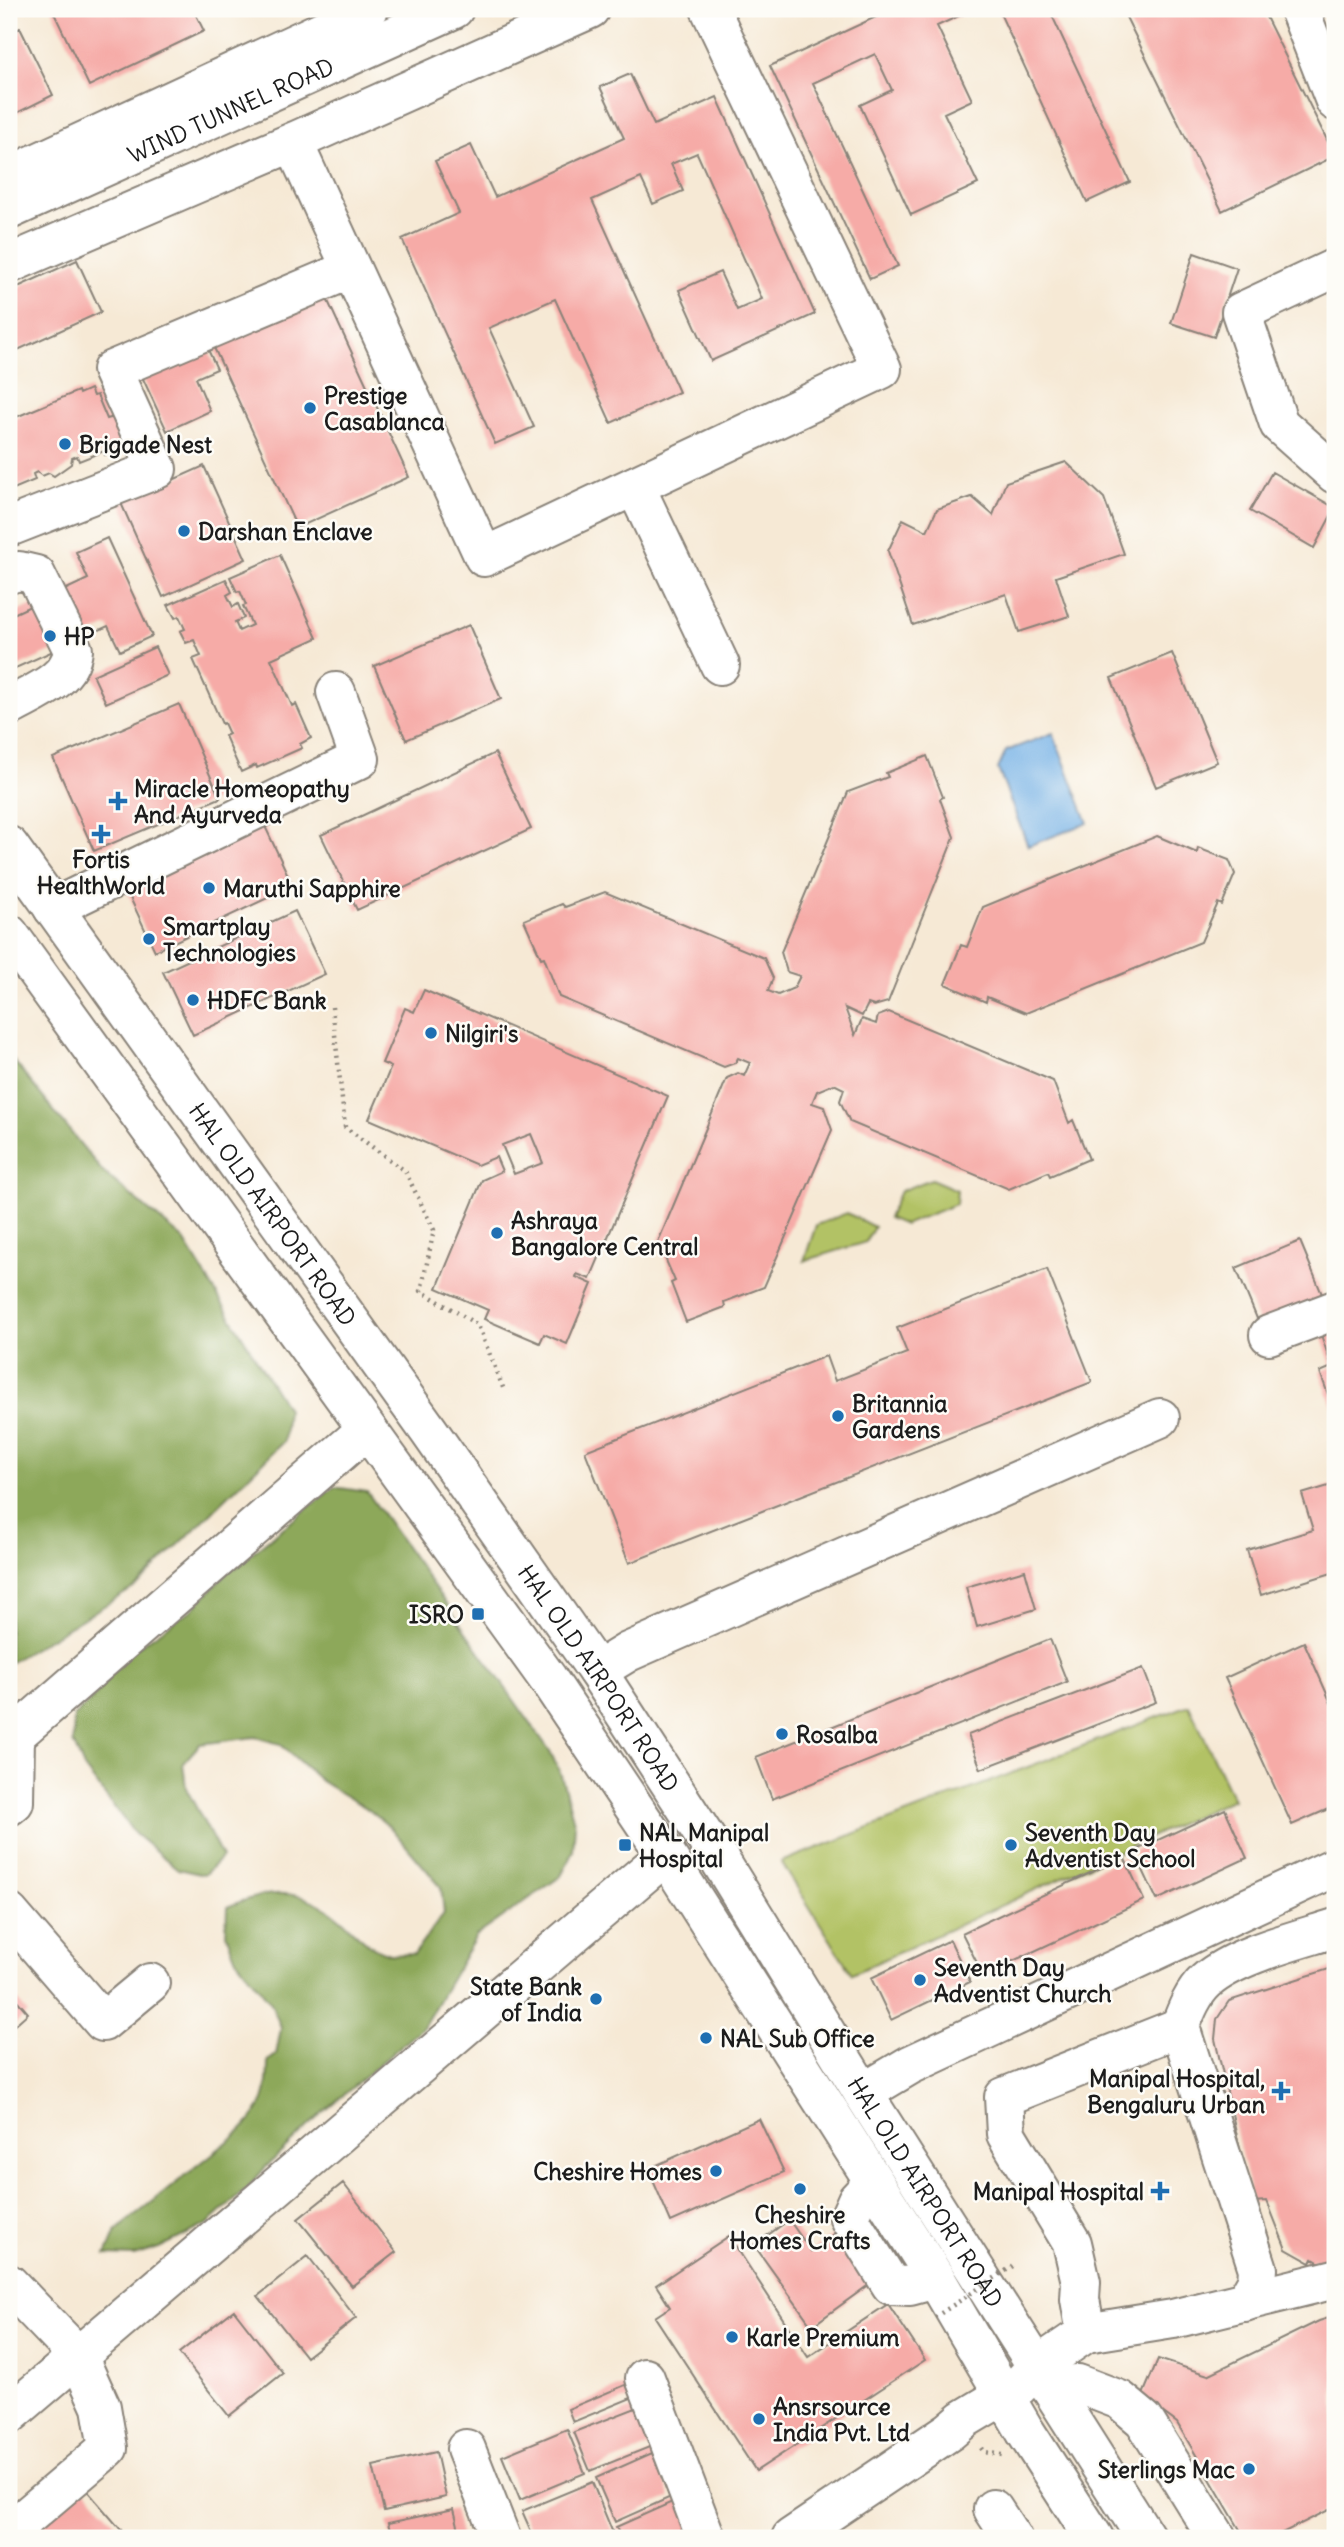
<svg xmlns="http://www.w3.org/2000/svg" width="1344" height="2547" font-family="Delius,sans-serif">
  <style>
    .green { fill: #b2c265; stroke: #676f40; stroke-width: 2 }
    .forest { fill: #8da85a; stroke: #54623b; stroke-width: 2 }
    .water { fill: #75b1e6; stroke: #486681; stroke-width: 2 }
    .building { fill: #f6aba7; fill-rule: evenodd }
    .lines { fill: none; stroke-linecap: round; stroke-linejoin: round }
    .minor-casing { stroke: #898278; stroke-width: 42 }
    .major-casing { stroke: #898278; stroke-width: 42 }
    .path { stroke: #898278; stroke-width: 4.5; stroke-dasharray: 2 5; stroke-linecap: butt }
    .minor { stroke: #fff; stroke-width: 38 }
    .major { stroke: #fff; stroke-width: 38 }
    .path-bridge { stroke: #898278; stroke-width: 4.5; stroke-dasharray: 2 5; stroke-linecap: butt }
    .poi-dot { fill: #1f6fb2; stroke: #fdfcf7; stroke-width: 2.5 }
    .labels { text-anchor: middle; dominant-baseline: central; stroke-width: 5; stroke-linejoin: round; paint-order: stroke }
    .street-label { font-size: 23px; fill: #1c1c1c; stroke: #fdfcf7 }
    .poi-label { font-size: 23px; font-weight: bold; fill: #1c1c1c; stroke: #fdfcf7; text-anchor: start }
  </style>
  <rect width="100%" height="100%" fill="#fdfcf7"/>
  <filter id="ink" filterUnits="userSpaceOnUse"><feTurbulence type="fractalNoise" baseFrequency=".0143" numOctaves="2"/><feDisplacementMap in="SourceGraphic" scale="14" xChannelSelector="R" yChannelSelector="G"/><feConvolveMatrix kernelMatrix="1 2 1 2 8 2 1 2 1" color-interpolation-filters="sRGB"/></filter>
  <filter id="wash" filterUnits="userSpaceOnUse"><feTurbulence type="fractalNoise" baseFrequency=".00686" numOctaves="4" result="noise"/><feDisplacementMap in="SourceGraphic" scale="28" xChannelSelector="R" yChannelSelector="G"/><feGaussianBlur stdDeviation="1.57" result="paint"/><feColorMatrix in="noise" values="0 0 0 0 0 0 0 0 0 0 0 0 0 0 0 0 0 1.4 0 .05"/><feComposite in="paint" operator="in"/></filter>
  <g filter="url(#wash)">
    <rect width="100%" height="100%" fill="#f6e9d5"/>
    <path class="green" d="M 931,1179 L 957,1190 L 956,1204 L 904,1225 L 888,1218 L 900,1191 Z
      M 847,1213 L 874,1227 L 866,1242 L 804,1261 L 816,1225 Z
      M 1189,1705 L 1233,1799 L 852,1974 L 781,1862 Z"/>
    <path class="forest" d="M 9,1055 L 102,1171 L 183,1239 L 287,1409 L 284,1441 L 137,1586 L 9,1663 Z
      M 334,1487 L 367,1492 L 550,1751 L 561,1775 L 575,1825 L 573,1851 L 561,1876 L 476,1936 L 423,2027 L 320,2115 L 264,2169 L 247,2189 L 208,2224 L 159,2248 L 134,2256 L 106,2255 L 116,2231 L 241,2131 C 264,2107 268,2095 268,2061 L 276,2055 L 281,2028 L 271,2003 L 236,1959 L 226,1934 L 227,1907 C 271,1888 305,1887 343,1921 C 356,1933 369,1948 387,1953 C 394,1956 406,1954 414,1954 L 444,1913 L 441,1887 L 391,1828 L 369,1810 L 321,1781 L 280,1744 L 255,1737 L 200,1744 L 183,1763 L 186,1788 L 222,1857 L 204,1875 L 178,1869 L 135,1834 L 84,1768 L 73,1742 L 74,1716 L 94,1697 L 128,1653 L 193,1609 L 228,1572 Z"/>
    <path class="water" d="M 1053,733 L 1088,823 L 1028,846 L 998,769 L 1006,751 Z"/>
    <g id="blocks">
      <path class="building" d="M 52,9 L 193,9 L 204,31 L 89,86 Z
        M 893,9 L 974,9 L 937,26 L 972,100 L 944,113 L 978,184 L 911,215 L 860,105 L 892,90 L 875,54 L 813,83 L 898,266 L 870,279 L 770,66 Z
        M 998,9 L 1049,9 L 1130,182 L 1087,202 Z
        M 1122,9 L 1262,9 L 1335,156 L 1222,211 Z
        M 9,23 L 13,32 L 20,28 L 53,95 L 9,117 Z
        M 630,74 L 654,125 L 717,97 L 815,314 L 711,361 L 679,290 L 720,272 L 737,310 L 762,299 L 697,153 L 671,164 L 683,191 L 653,204 L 641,178 L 592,200 L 679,392 L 611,423 L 555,299 L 489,328 L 534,427 L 495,444 L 402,239 L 459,213 L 435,161 L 471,145 L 495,197 L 624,138 L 600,87 Z
        M 1194,253 L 1237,268 L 1214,337 L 1171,323 Z
        M 77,260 L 101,312 L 9,354 L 9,291 Z
        M 322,288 L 409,477 L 297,528 L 210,339 Z
        M 204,341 L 217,369 L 196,378 L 210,411 L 167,431 L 139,370 Z
        M 90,389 L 93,396 L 97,395 L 107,419 L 114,417 L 125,442 L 118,445 L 120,449 L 105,455 L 104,451 L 79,461 L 77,456 L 72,458 L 71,464 L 54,476 L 49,473 L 42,476 L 37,472 L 33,474 L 35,480 L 11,490 L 13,494 L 9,496 L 9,420 L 78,391 L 79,394 Z
        M 1066,462 L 1104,498 L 1124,554 L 1056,577 L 1069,616 L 1019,632 L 1006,594 L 913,625 L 888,551 L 903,519 L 927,531 L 937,509 L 972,497 L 993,515 L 1006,482 Z
        M 204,466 L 246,559 L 163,597 L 121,503 Z
        M 1272,472 L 1335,508 L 1314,548 L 1250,511 Z
        M 107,538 L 152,636 L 120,651 L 108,626 L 9,671 L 9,616 L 88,579 L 76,552 Z
        M 280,555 L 317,638 L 271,659 L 292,706 L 296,704 L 311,738 L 300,744 L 302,748 L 257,768 L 256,765 L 241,772 L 225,736 L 229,734 L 224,723 L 222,724 L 193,659 L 201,656 L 194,640 L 186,643 L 180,631 L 185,629 L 179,616 L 175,618 L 168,605 L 226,579 L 232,592 L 227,595 L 233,607 L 238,604 L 244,618 L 235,622 L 239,631 L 252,625 L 243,606 L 246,605 L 240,591 L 237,592 L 230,577 Z
        M 469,625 L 501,699 L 406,740 L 374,666 Z
        M 155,647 L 168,675 L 106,703 L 93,675 Z
        M 1172,653 L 1217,762 L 1156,787 L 1111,678 Z
        M 179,704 L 220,798 L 94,851 L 53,758 Z
        M 495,753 L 531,829 L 357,910 L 321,835 Z
        M 927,756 L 943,797 L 940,799 L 954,837 L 888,1002 L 874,1006 L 868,1004 L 862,1016 L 845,1008 L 855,1035 L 862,1019 L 876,1024 L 878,1016 L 889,1012 L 1053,1081 L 1069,1123 L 1073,1120 L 1089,1159 L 1050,1176 L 1048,1172 L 1009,1189 L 850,1122 L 840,1101 L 844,1089 L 834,1084 L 817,1091 L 812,1103 L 824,1107 L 832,1130 L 764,1287 L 724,1302 L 725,1307 L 686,1322 L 671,1283 L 675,1281 L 658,1242 L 727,1078 L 738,1073 L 744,1076 L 750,1063 L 738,1058 L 735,1063 L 724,1067 L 559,997 L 544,957 L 541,958 L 524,920 L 562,904 L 565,907 L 605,892 L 764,958 L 773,978 L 768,991 L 778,995 L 794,988 L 800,976 L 787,972 L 781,952 L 848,792 L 888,777 L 886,773 Z
        M 264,824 L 293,886 L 155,951 L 126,889 Z
        M 1157,836 L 1197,853 L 1198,848 L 1229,860 L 1235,874 L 1222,905 L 1218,903 L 1201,942 L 1026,1013 L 987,997 L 986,1002 L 945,984 L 961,945 L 967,947 L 983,907 Z
        M 295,911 L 325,974 L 193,1035 L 163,972 Z
        M 424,990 L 668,1096 L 590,1279 L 577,1274 L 576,1277 L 592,1284 L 567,1344 L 544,1334 L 540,1343 L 484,1319 L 488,1310 L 437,1288 L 482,1180 L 502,1171 L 496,1157 L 477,1165 L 369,1119 L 391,1067 L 382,1063 L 405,1008 L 414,1012 ZM 531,1134 L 543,1163 L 514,1174 L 502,1145 Z
        M 1300,1241 L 1324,1299 L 1260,1326 L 1236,1268 Z
        M 1047,1269 L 1092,1382 L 629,1563 L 585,1451 L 826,1356 L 835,1381 L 907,1353 L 897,1328 Z
        M 1335,1327 L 1335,1414 L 1320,1372 L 1332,1367 L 1320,1332 Z
        M 1335,1484 L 1335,1572 L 1261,1595 L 1247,1550 L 1313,1530 L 1302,1494 Z
        M 1025,1570 L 1036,1609 L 977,1627 L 966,1587 Z
        M 1050,1639 L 1067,1682 L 772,1799 L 756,1757 Z
        M 1304,1642 L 1335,1712 L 1335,1806 L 1292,1825 L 1225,1678 Z
        M 1143,1668 L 1156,1702 L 981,1769 L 968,1735 Z
        M 1225,1809 L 1247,1858 L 1157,1900 L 1134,1851 Z
        M 1124,1857 L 1144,1900 L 983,1975 L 962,1933 Z
        M 950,1940 L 970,1982 L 891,2020 L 871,1978 Z
        M 1335,1967 L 1335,2265 L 1327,2267 L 1313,2259 L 1311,2263 L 1286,2249 L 1267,2201 L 1252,2202 L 1215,2039 L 1217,2019 L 1229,2001 Z
        M 9,1991 L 28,2013 L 9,2030 Z
        M 759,2119 L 784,2172 L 671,2222 L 648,2169 Z
        M 343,2183 L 396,2252 L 352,2286 L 298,2219 Z
        M 789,2220 L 811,2251 L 845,2226 L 881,2276 L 812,2326 L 754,2245 Z
        M 729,2236 L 808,2357 L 888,2304 L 925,2360 L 756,2471 L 655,2317 L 670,2307 L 656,2285 Z
        M 308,2256 L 356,2318 L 306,2357 L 258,2296 Z
        M 234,2310 L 283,2373 L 229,2416 L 179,2353 Z
        M 1335,2316 L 1335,2507 L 1272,2538 L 1245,2538 L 1177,2423 L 1142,2397 L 1158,2359 L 1208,2375 L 1319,2321 Z
        M 630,2383 L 636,2396 L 573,2422 L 568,2409 Z
        M 646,2404 L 662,2442 L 590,2471 L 574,2432 Z
        M 567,2429 L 585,2473 L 520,2500 L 502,2456 Z
        M 436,2452 L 446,2497 L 384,2511 L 373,2466 Z
        M 652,2453 L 671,2497 L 615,2522 L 596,2478 Z
        M 592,2482 L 615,2538 L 534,2538 L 522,2511 Z
        M 84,2487 L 128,2538 L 26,2538 Z
        M 679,2499 L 697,2538 L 621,2538 L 616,2527 Z
        M 454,2509 L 461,2538 L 392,2538 L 388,2523 Z"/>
    </g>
  </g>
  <g filter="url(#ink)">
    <use href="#blocks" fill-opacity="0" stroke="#898278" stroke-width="2"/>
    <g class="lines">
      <g class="minor-casing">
        <g id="minor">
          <path d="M 1299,9 L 1335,101"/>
          <path d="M 293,142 L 484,557 L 882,369 L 710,9"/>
          <path d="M 9,176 L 369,9"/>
          <path id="s1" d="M 9,210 L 454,9"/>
          <path d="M 9,264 L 293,142 L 590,9"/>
          <path d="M 1335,268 L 1241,312 L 1279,424 L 1335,474"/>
          <path d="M 635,486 L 720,665"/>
          <path d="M 9,527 L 157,469 L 112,370 L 351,269"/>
          <path d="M 9,574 L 19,571 L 36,575 L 73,650 C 70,681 33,693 9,707"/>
          <path d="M 53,908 L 360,759 L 336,692"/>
          <path d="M 1269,1335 L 1335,1310"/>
          <path d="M 597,1671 L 628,1652 L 1160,1418"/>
          <path d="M 9,1735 L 15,1735 L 366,1430"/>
          <path d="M 9,1806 L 14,1802 L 15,1735"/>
          <path d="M 9,1913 L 103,2022 L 150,1983"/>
          <path d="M 1180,2027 C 1186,2011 1193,1993 1206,1981 C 1235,1955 1298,1940 1335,1928"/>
          <path d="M 863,2093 L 910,2065 L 1335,1867"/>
          <path d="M 874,2182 L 857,2200 L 849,2218 L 891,2285 L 910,2286 L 936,2279"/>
          <path d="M 9,2284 L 78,2356 L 101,2407 L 108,2448 L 9,2532"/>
          <path d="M 1086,2333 L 1080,2299 L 1081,2282 L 1072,2243 L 1006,2134 L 1004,2097 L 1180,2027 L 1258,2269 L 1257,2281 L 1245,2302"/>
          <path d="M 645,2378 L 706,2538"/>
          <path d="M 1049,2386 L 1078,2384 L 1120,2400 L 1144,2420 L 1217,2538"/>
          <path d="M 9,2415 L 666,1855"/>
          <path d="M 466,2449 L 501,2538"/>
          <path d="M 993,2509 L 1012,2538"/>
          <path d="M 791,2538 L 950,2431 L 964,2419 L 1019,2386 L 1036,2367 L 1086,2333 L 1173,2319 L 1335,2279"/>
        </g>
      </g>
      <g class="major-casing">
        <g id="major">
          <path id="s2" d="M 9,846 L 429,1431 L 597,1671 L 716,1854 L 863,2093 L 1146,2538"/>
          <path d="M 9,934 L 548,1679 L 666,1855 L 936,2279 L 1025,2431 L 1094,2538"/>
        </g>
      </g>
      <path class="path" d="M 332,1007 L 345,1127 L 405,1171 L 434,1230 L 421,1291 L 478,1325 L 504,1390
        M 981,2448 L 984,2452 L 1002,2455"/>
      <use href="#minor" class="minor"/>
      <use href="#major" class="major"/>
      <path class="path-bridge" d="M 935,2317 L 1013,2266"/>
    </g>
  </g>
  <g class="poi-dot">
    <circle cx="310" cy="408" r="7"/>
    <circle cx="65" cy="444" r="7"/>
    <circle cx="184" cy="531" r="7"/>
    <circle cx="50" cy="636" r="7"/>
    <path d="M114.5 790.5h7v7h7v7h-7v7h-7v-7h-7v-7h7z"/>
    <path d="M97.5 823.5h7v7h7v7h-7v7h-7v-7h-7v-7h7z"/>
    <circle cx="209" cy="888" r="7"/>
    <circle cx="149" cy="939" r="7"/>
    <circle cx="193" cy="1000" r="7"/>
    <circle cx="431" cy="1033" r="7"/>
    <circle cx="497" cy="1233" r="7"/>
    <circle cx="838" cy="1416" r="7"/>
    <rect x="471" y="1607" width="14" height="14" rx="3.5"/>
    <circle cx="782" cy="1734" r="7"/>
    <rect x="618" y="1838" width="14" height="14" rx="3.5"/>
    <circle cx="1011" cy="1845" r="7"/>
    <circle cx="920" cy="1980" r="7"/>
    <circle cx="596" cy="1999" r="7"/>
    <circle cx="706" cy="2038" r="7"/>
    <path d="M1277.5 2080.5h7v7h7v7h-7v7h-7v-7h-7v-7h7z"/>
    <circle cx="716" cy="2171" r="7"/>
    <circle cx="800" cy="2189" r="7"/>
    <path d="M1156.5 2180.5h7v7h7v7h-7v7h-7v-7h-7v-7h7z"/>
    <circle cx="732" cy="2337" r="7"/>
    <circle cx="759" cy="2419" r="7"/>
    <circle cx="1249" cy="2469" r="7"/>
  </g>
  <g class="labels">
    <g class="street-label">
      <text stroke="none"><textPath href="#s1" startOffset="243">WIND TUNNEL ROAD</textPath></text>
      <text stroke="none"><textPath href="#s2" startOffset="453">HAL OLD AIRPORT ROAD</textPath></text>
      <text stroke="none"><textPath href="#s2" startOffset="1020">HAL OLD AIRPORT ROAD</textPath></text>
      <text stroke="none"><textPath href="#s2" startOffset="1629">HAL OLD AIRPORT ROAD</textPath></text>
    </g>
    <g class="poi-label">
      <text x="324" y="395">Prestige<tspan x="324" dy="26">Casablanca</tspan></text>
      <text x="79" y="444">Brigade Nest</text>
      <text x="198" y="531">Darshan Enclave</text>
      <text x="64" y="636">HP</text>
      <text x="134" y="788">Miracle Homeopathy<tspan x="134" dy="26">And Ayurveda</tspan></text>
      <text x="101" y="859" text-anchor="middle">Fortis<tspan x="101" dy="26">HealthWorld</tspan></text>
      <text x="223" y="888">Maruthi Sapphire</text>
      <text x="163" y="926">Smartplay<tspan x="163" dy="26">Technologies</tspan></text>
      <text x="207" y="1000">HDFC Bank</text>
      <text x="445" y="1033">Nilgiri's</text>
      <text x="511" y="1220">Ashraya<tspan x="511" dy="26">Bangalore Central</tspan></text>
      <text x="852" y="1403">Britannia<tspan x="852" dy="26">Gardens</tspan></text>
      <text x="464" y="1614" text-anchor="end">ISRO</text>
      <text x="796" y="1734">Rosalba</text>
      <text x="639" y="1832">NAL Manipal<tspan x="639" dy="26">Hospital</tspan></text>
      <text x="1025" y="1832">Seventh Day<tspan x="1025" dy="26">Adventist School</tspan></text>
      <text x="934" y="1967">Seventh Day<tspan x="934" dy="26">Adventist Church</tspan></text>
      <text x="582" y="1986" text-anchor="end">State Bank<tspan x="582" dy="26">of India</tspan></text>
      <text x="720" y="2038">NAL Sub Office</text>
      <text x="1265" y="2078" text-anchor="end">Manipal Hospital,<tspan x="1265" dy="26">Bengaluru Urban</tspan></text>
      <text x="702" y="2171" text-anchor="end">Cheshire Homes</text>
      <text x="1144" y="2191" text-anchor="end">Manipal Hospital</text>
      <text x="800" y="2214" text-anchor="middle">Cheshire<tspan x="800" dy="26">Homes Crafts</tspan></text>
      <text x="746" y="2337">Karle Premium</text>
      <text x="773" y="2406">Ansrsource<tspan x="773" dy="26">India Pvt. Ltd</tspan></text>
      <text x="1235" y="2469" text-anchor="end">Sterlings Mac</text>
    </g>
  </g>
  <rect width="1344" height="2547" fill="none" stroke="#fdfcf7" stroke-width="35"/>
</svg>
